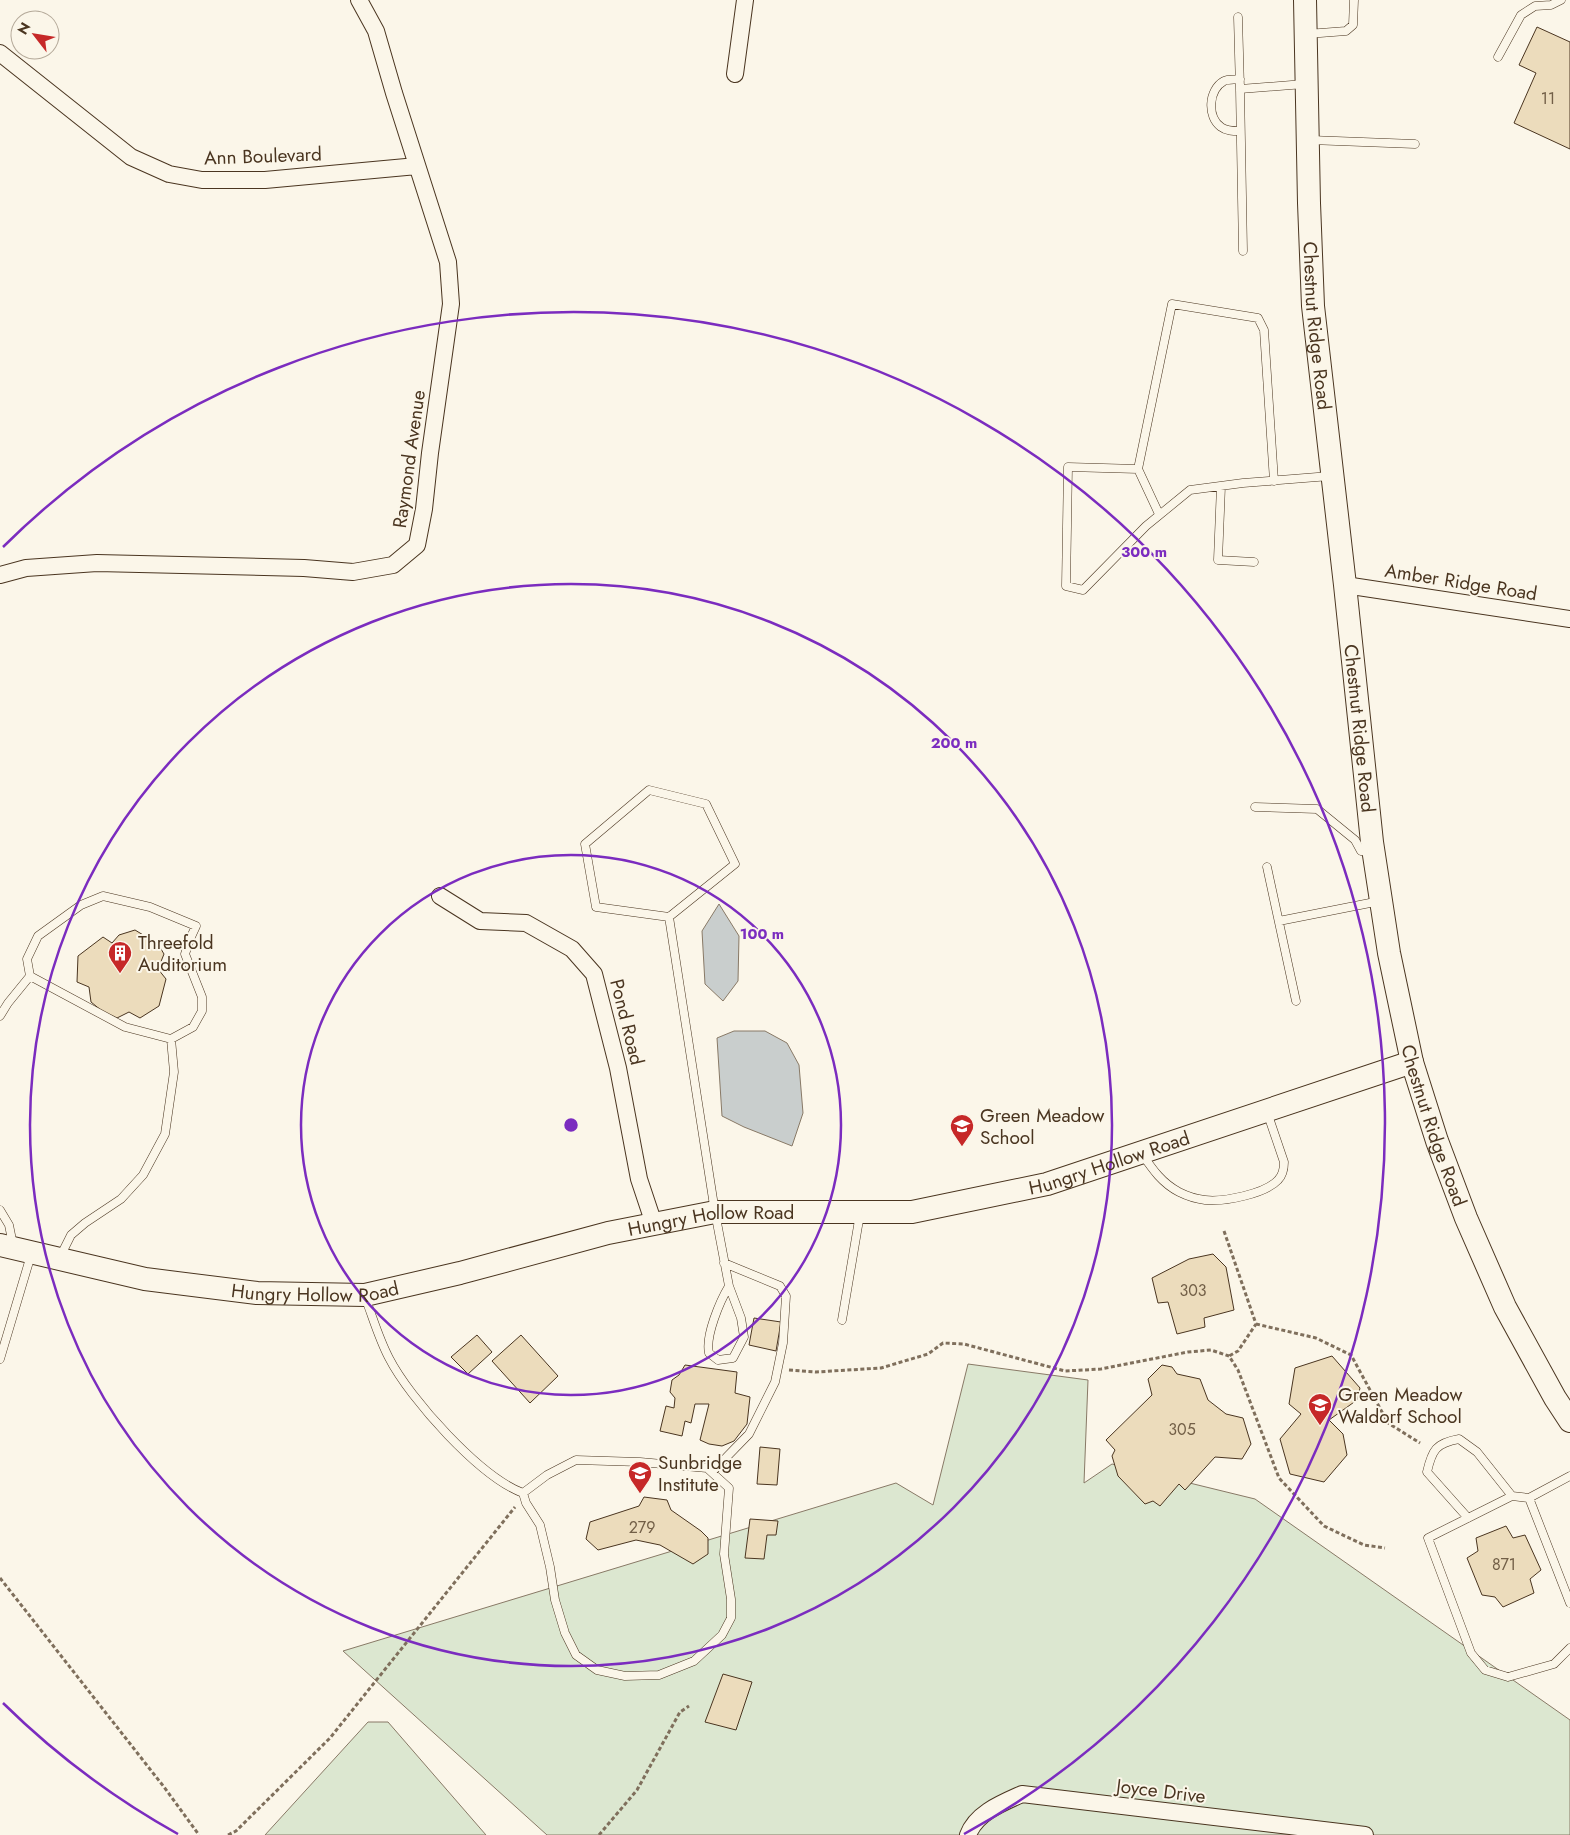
<svg xmlns="http://www.w3.org/2000/svg" width="1570" height="1835" font-family="Jost,sans-serif">
  <style>
    .green { fill: #dce7d0; stroke: #887966 }
    .water { fill: #c9cecd; stroke: #887966 }
    .building { fill: #ecdcbc; stroke: #4a3520 }
    .lines { fill: none; stroke-linecap: round; stroke-linejoin: round }
    .lane-casing { stroke: #4a3520; stroke-width: 9 }
    .street-casing { stroke: #4a3520; stroke-width: 18 }
    .secondary-casing { stroke: #4a3520; stroke-width: 24 }
    .path { stroke: #7f6f5c; stroke-width: 3; stroke-dasharray: 4 2.5; stroke-linecap: butt }
    .lane { stroke: #fbf6e9; stroke-width: 8 }
    .street { stroke: #fbf6e9; stroke-width: 16 }
    .secondary { stroke: #fbf6e9; stroke-width: 22 }
    .ring { fill: none; stroke: #7b2cbf; stroke-width: 2.5 }
    .labels { text-anchor: middle; dominant-baseline: central; stroke-width: 4; stroke-linejoin: round; paint-order: stroke }
    .number-label { font-size: 16px; fill: #725f47 }
    .street-label { font-size: 19px; fill: #4a3520; stroke: #fbf6e9 }
    .poi-label { font-size: 19px; fill: #4a3520; stroke: #fbf6e9; text-anchor: start }
    .centre { fill: #7b2cbf; stroke: #fbf6e9; stroke-width: 2.5 }
    .ring-label { font-size: 15px; text-anchor: middle; font-weight: bold; fill: #7b2cbf; stroke: #fbf6e9; stroke-width: 4; stroke-linejoin: round; paint-order: stroke }
  </style>
  <rect width="100%" height="100%" fill="#fbf6e9"/>
  <path class="green" d="M 968,1364 L 1088,1380 L 1084,1483 L 1112,1464 L 1255,1499 L 1570,1720 L 1570,1835 L 547,1835 L 343,1651 L 896,1483 L 933,1505 Z
    M 368,1722 L 388,1722 L 486,1835 L 265,1835 Z"/>
  <path class="water" d="M 719,904 L 739,936 L 738,981 L 723,1001 L 705,984 L 702,931 Z
    M 734,1031 L 765,1031 L 787,1043 L 799,1065 L 803,1113 L 792,1146 L 744,1127 L 722,1116 L 717,1038 Z"/>
  <path class="building" d="M 1537,27 L 1570,42 L 1570,149 L 1514,123 L 1536,73 L 1519,65 Z
    M 135,930 L 158,944 L 164,954 L 158,969 L 166,979 L 159,1006 L 140,1018 L 129,1012 L 117,1018 L 102,1011 L 91,1002 L 89,987 L 77,982 L 78,956 L 103,937 L 112,943 L 119,935 Z
    M 1213,1254 L 1226,1267 L 1234,1310 L 1204,1318 L 1205,1327 L 1177,1334 L 1168,1302 L 1158,1303 L 1152,1278 L 1189,1259 Z
    M 754,1318 L 781,1322 L 776,1351 L 749,1345 Z
    M 477,1335 L 492,1352 L 468,1374 L 451,1357 Z
    M 521,1335 L 558,1376 L 530,1403 L 492,1361 Z
    M 1332,1356 L 1360,1388 L 1357,1400 L 1329,1420 L 1343,1434 L 1347,1455 L 1324,1482 L 1290,1474 L 1280,1439 L 1301,1414 L 1289,1404 L 1295,1368 Z
    M 685,1365 L 737,1372 L 735,1393 L 750,1397 L 747,1424 L 734,1441 L 722,1446 L 709,1444 L 700,1440 L 709,1404 L 695,1404 L 691,1423 L 685,1421 L 682,1436 L 660,1431 L 666,1406 L 674,1408 L 675,1398 L 670,1392 L 672,1380 L 679,1375 Z
    M 1162,1365 L 1172,1367 L 1177,1374 L 1200,1379 L 1208,1400 L 1226,1414 L 1243,1418 L 1251,1444 L 1242,1459 L 1215,1457 L 1185,1490 L 1179,1484 L 1160,1506 L 1153,1501 L 1145,1504 L 1118,1476 L 1112,1456 L 1115,1450 L 1106,1440 L 1152,1395 L 1148,1379 Z
    M 760,1447 L 780,1449 L 777,1485 L 757,1484 Z
    M 644,1497 L 667,1500 L 671,1510 L 701,1531 L 708,1538 L 708,1554 L 693,1564 L 660,1545 L 636,1540 L 598,1550 L 586,1539 L 590,1522 L 639,1506 Z
    M 750,1519 L 778,1521 L 776,1535 L 767,1535 L 764,1559 L 745,1558 Z
    M 1506,1526 L 1513,1538 L 1525,1535 L 1541,1570 L 1530,1579 L 1534,1593 L 1503,1607 L 1495,1597 L 1482,1595 L 1467,1558 L 1478,1551 L 1476,1538 Z
    M 723,1674 L 752,1682 L 736,1730 L 705,1722 Z"/>
  <g class="lines">
    <g class="lane-casing">
      <path id="lane" d="M 1238,17 L 1240,89 L 1304,84
        M 1307,34 L 1346,31 L 1353,25 L 1354,0
        M 1498,57 L 1521,15 L 1535,6 L 1551,5 L 1561,0
        M 1240,79 C 1236,80 1228,79 1224,81 C 1208,90 1207,117 1221,127 C 1226,131 1233,131 1240,131
        M 1240,89 L 1243,251
        M 1310,140 L 1415,144
        M 1138,469 L 1068,467 L 1066,586 L 1083,590 L 1146,526 L 1190,490 L 1243,483 L 1330,476
        M 1221,486 L 1218,560 L 1254,562
        M 1159,514 L 1138,469 L 1172,304 L 1258,318 L 1264,330 L 1274,481
        M 649,790 L 706,804 L 735,864 L 669,917 L 596,907 L 585,844 Z
        M 1255,807 L 1317,809 L 1355,840 L 1361,851 L 1371,852
        M 1267,867 L 1296,1001
        M 669,917 L 715,1212 L 729,1286 L 741,1318 L 744,1337 L 733,1358 L 718,1360 L 709,1353 C 705,1336 720,1301 729,1286
        M 1279,921 L 1380,901
        M 30,976 L 27,959 L 38,936 L 81,905 L 103,896 L 150,907 L 196,926 L 190,939 L 185,954 L 202,997 L 202,1011 L 193,1027 L 171,1039
        M 0,1016 L 8,1003 L 30,976 L 125,1027 L 171,1039 L 174,1072 L 165,1134 L 143,1175 L 121,1199 L 85,1223 L 71,1235 L 60,1257
        M 1142,1154 C 1153,1170 1162,1183 1179,1192 C 1187,1196 1196,1199 1205,1200 C 1224,1202 1265,1194 1278,1180 C 1283,1175 1284,1169 1284,1162 L 1267,1112
        M 0,1210 L 9,1225 L 13,1245
        M 365,1297 C 373,1318 379,1339 389,1358 C 410,1399 480,1477 523,1493 L 526,1503 L 540,1525 L 550,1567 L 555,1600 L 565,1633 L 576,1655 L 597,1670 L 625,1676 L 659,1675 L 694,1661 L 722,1635 L 731,1618 L 731,1599 L 724,1554 L 729,1488 L 707,1468 L 640,1462 L 576,1460 L 547,1475 L 523,1493
        M 842,1320 L 860,1214
        M 0,1359 L 31,1255
        M 712,1472 L 749,1434 L 775,1382 L 783,1343 L 786,1296 L 780,1286 L 724,1263
        M 1570,1476 L 1529,1498 L 1512,1496 L 1428,1538 L 1471,1653 L 1485,1670 L 1508,1677 L 1554,1664 L 1570,1648
        M 1529,1498 L 1570,1603
        M 1468,1518 L 1427,1472 C 1432,1450 1436,1443 1459,1439 L 1477,1452 L 1512,1496"/>
    </g>
    <g class="street-casing">
      <path id="street" d="M 0,53 L 131,157 L 169,174 L 202,180 L 265,180 L 417,166
        M 735,74 L 745,0
        M 0,575 L 26,568 L 97,563 L 304,568 L 353,572 L 393,565 L 417,545 L 424,509 L 430,453 L 451,304 L 448,262 L 394,93 L 376,31 L 359,0
        M 1345,585 L 1570,619
        M 440,896 L 480,921 L 526,923 L 572,949 L 594,974 L 618,1068 L 639,1179 L 654,1224
        M 968,1835 C 976,1813 1002,1803 1022,1794 L 1365,1835"/>
    </g>
    <g class="secondary-casing">
      <g id="secondary">
        <path id="s1" d="M 1305,0 L 1309,203 L 1313,306 L 1345,585 L 1372,842 L 1389,953 L 1412,1062 L 1437,1141 L 1466,1218 L 1505,1307 L 1555,1398 L 1570,1421"/>
        <path id="s2" d="M 0,1245 L 145,1279 L 257,1293 L 365,1295 L 460,1273 L 608,1233 L 715,1212 L 912,1212 L 1047,1184 L 1412,1062"/>
      </g>
    </g>
    <path class="path" d="M 1224,1231 L 1256,1324 L 1238,1351 L 1229,1356
      M 1256,1324 L 1316,1338 L 1351,1355 L 1388,1423 L 1420,1443
      M 789,1370 L 816,1372 L 881,1368 L 928,1354 L 943,1343 L 964,1344 L 1065,1371 L 1101,1369 L 1188,1352 L 1211,1350 L 1229,1356 L 1238,1370 L 1279,1478 L 1324,1526 L 1364,1545 L 1385,1548
      M 0,1578 L 164,1787 L 199,1835
      M 228,1835 L 236,1831 L 330,1738 L 515,1507
      M 599,1835 L 637,1790 L 680,1712 L 689,1706"/>
    <use href="#lane" class="lane"/>
    <use href="#street" class="street"/>
    <use href="#secondary" class="secondary"/>
  </g>
  <g class="ring">
    <circle cx="571" cy="1125" r="270"/>
    <circle cx="571" cy="1125" r="541"/>
    <path d="M178 1834A811 811 0 0 1 3 1703M3 547A811 811 0 1 1 964 1834"/>
  </g>
  <defs>
    <g id="building-pin" transform="scale(1.25)"><path d="M0 17L-7.5 6A9.5 9.5 0 1 1 7.5 6Z" fill="#c62828" stroke="#fbf6e9"/><path d="M-4-6H4V6H1V3H-1V6H-4ZM-2.5-4.3h1.7v1.8h-1.7ZM.8-4.3h1.7v1.8H.8ZM-2.5-1h1.7V.8h-1.7ZM.8-1h1.7V.8H.8Z" fill="#fff"/></g>
    <g id="school-pin" transform="scale(1.25)"><path d="M0 17L-7.5 6A9.5 9.5 0 1 1 7.5 6Z" fill="#c62828" stroke="#fbf6e9"/><path d="M0-5L7-2L0 1L-7-2ZM-4 1L0 2.5L4 1V4Q0 6-4 4Z" fill="#fff"/></g>
    <g id="university-pin" transform="scale(1.25)"><path d="M0 17L-7.5 6A9.5 9.5 0 1 1 7.5 6Z" fill="#c62828" stroke="#fbf6e9"/><path d="M0-5L7-2L0 1L-7-2ZM-4 1L0 2.5L4 1V4Q0 6-4 4Z" fill="#fff"/></g>
  </defs>
  <g fill-rule="evenodd">
    <use href="#building-pin" x="120" y="953"/>
    <use href="#school-pin" x="962" y="1126"/>
    <use href="#school-pin" x="1320" y="1405"/>
    <use href="#university-pin" x="640" y="1473"/>
  </g>
  <g class="labels">
    <g class="number-label">
      <text x="1548" y="98">11</text>
      <text x="1193" y="1290">303</text>
      <text x="1182" y="1429">305</text>
      <text x="642" y="1527">279</text>
      <text x="1504" y="1564">871</text>
    </g>
    <g class="street-label">
      <text transform="translate(263 156) rotate(-2)">Ann Boulevard</text>
      <text stroke="none"><textPath href="#s1" startOffset="326">Chestnut Ridge Road</textPath></text>
      <text transform="translate(409 459) rotate(-82)">Raymond Avenue</text>
      <text transform="translate(1461 582) rotate(9)">Amber Ridge Road</text>
      <text stroke="none"><textPath href="#s1" startOffset="731">Chestnut Ridge Road</textPath></text>
      <text transform="translate(627 1022) rotate(76)">Pond Road</text>
      <text stroke="none"><textPath href="#s1" startOffset="1136">Chestnut Ridge Road</textPath></text>
      <text stroke="none"><textPath href="#s2" startOffset="1130">Hungry Hollow Road</textPath></text>
      <text stroke="none"><textPath href="#s2" startOffset="725">Hungry Hollow Road</textPath></text>
      <text stroke="none"><textPath href="#s2" startOffset="320">Hungry Hollow Road</textPath></text>
      <text transform="translate(1161 1791) rotate(7)">Joyce Drive</text>
    </g>
    <g class="poi-label">
      <text x="138" y="942">Threefold<tspan x="138" dy="22">Auditorium</tspan></text>
      <text x="980" y="1115">Green Meadow<tspan x="980" dy="22">School</tspan></text>
      <text x="1338" y="1394">Green Meadow<tspan x="1338" dy="22">Waldorf School</tspan></text>
      <text x="658" y="1462">Sunbridge<tspan x="658" dy="22">Institute</tspan></text>
    </g>
  </g>
  <circle cx="571" cy="1125" r="8" class="centre"/>
  <g class="ring-label">
    <text x="1144" y="557">300 m</text>
    <text x="954" y="748">200 m</text>
    <text x="762" y="939">100 m</text>
  </g>
  <g transform="translate(35 35) rotate(301)"><circle r="24" fill="#fbf6e9" stroke="#b4a999"/>
  <path d="M0-4L9 19L0 12L-9 19Z" fill="#c62828"/>
  <text y="-8" font-size="14" font-weight="bold" text-anchor="middle" fill="#4a3520">N</text>
  </g>
</svg>
